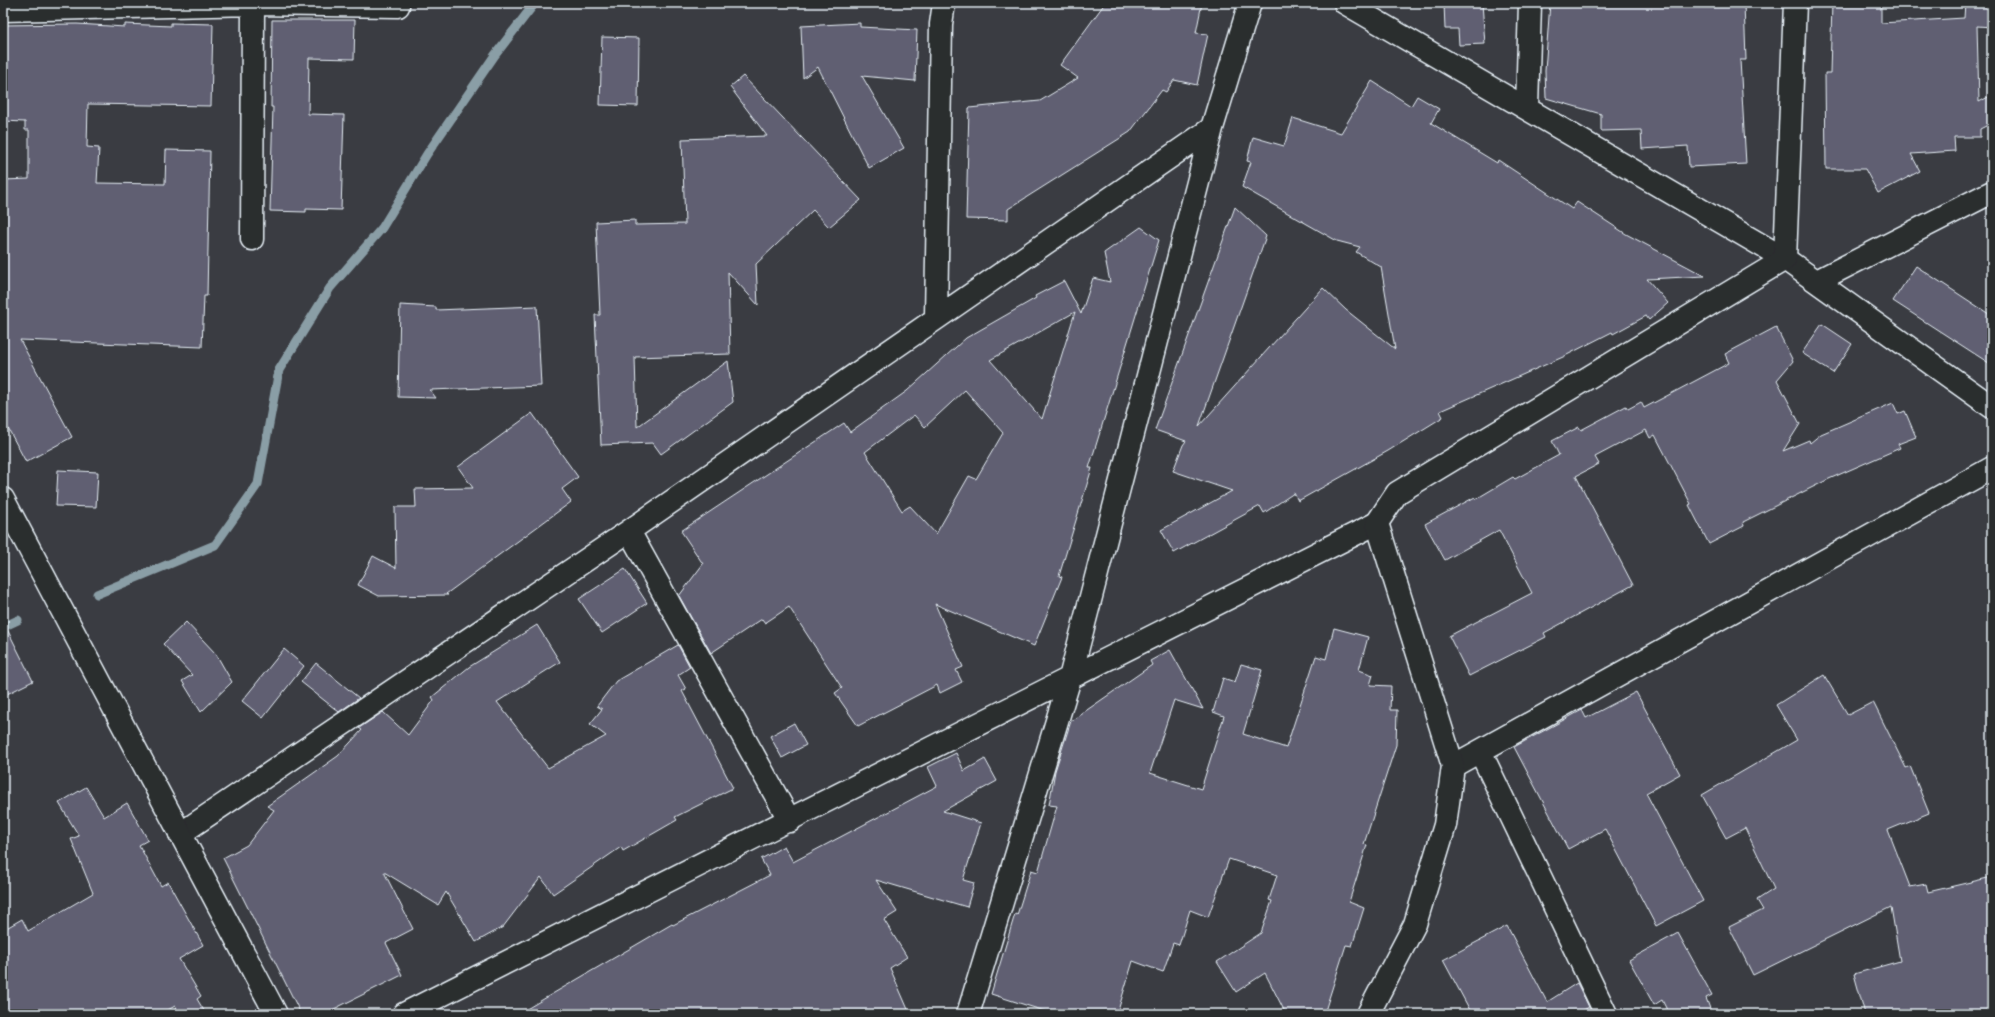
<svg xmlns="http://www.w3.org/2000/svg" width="1995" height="1017" font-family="'Comic Neue',sans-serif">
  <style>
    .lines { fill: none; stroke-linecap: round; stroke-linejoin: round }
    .stream { stroke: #8a9ea6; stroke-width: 9 }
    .building { fill: #615f72; stroke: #e8f1f8; fill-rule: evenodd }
    .street-casing { stroke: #e8f1f8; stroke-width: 25 }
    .secondary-casing { stroke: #e8f1f8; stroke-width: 25 }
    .street { stroke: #2a2d2e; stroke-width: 22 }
    .secondary { stroke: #2a2d2e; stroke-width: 22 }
  </style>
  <rect width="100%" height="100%" fill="#3a3c42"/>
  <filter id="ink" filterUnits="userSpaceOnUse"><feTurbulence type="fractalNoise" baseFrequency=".025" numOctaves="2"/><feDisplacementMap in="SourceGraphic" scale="8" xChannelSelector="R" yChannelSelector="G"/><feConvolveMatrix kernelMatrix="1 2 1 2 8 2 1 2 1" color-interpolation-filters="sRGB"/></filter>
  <g filter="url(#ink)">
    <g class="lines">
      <path class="stream" d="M 97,594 L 215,545 L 258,484 L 279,370 L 330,288 L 382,228 L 427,154 L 495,55 L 535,3
        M 3,627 L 18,620"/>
    </g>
    <path class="building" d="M 1105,3 L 1202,3 L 1196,33 L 1208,34 L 1197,85 L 1174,80 L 1166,92 L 1162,90 L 1130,132 L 1008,209 L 1008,220 L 966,219 L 969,108 L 1040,101 L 1078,78 L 1060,65 Z
      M 1444,3 L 1482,3 L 1485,44 L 1459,45 L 1458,29 L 1445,29 Z
      M 1550,3 L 1744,3 L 1746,60 L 1740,60 L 1746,164 L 1689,167 L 1688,146 L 1642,149 L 1641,130 L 1601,131 L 1601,114 L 1546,98 L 1545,71 Z
      M 1832,3 L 1881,3 L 1881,23 L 1964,18 L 1965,3 L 1992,3 L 1992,27 L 1977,26 L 1979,102 L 1992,95 L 1992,123 L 1980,129 L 1980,137 L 1954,137 L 1955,151 L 1911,154 L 1920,171 L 1878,193 L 1865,169 L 1826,169 L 1825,73 L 1830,73 Z
      M 272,20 L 355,20 L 354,59 L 309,58 L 308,114 L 344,115 L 341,210 L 306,209 L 306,212 L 270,211 L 273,107 L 271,107 Z
      M 171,23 L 213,24 L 211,106 L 88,104 L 87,147 L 99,148 L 97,183 L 165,184 L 166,150 L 210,151 L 207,296 L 204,296 L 202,347 L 20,340 L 72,437 L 26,462 L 3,419 L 3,180 L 29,179 L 29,130 L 25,130 L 25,122 L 3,121 L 3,25 L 77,24 L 125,27 L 125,24 L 171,26 Z
      M 860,23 L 860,27 L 917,30 L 915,81 L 862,76 L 904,148 L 869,168 L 818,67 L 803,78 L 801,26 Z
      M 602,37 L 639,38 L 638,106 L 600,105 Z
      M 743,76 L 861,200 L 829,227 L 813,210 L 756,264 L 758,305 L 728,272 L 730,354 L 635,357 L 637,427 L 728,361 L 733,402 L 661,454 L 653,443 L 601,445 L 595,315 L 600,315 L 596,222 L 635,220 L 635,225 L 685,224 L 682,139 L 767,136 L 730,87 Z
      M 1372,81 L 1411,106 L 1417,96 L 1439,109 L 1431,123 L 1497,163 L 1498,160 L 1572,209 L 1577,202 L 1626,234 L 1705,276 L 1647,279 L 1668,303 L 1649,320 L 1646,316 L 1613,334 L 1612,332 L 1563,357 L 1440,411 L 1443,417 L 1388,451 L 1298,501 L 1294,493 L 1264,513 L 1260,506 L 1174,553 L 1161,530 L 1232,491 L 1173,471 L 1183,445 L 1186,441 L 1155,430 L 1235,207 L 1266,236 L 1199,426 L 1323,288 L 1346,310 L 1395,349 L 1381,267 L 1356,252 L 1360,247 L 1337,241 L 1242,187 L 1251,162 L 1247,161 L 1253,137 L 1284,146 L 1293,118 L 1341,133 Z
      M 1141,227 L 1159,240 L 1089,468 L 1092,468 L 1059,576 L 1062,577 L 1034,646 L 935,604 L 963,667 L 956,670 L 962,682 L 940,693 L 937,685 L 858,726 L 835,693 L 842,688 L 789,607 L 765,623 L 762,619 L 711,653 L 679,596 L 703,564 L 681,531 L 844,423 L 850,432 L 907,391 L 966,338 L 1036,298 L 1035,296 L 1064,281 L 1081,314 L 1093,278 L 1110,282 L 1104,253 ZM 1075,312 L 1042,419 L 990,360 ZM 965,390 L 1003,433 L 976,479 L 969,476 L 936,534 L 910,506 L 902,511 L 865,452 L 914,415 L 925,427 Z
      M 1916,266 L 1992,316 L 1992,365 L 1893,301 Z
      M 400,305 L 436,307 L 436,310 L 537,306 L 541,386 L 430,390 L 436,398 L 398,397 Z
      M 1822,324 L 1852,344 L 1833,373 L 1802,353 Z
      M 1776,327 L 1793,361 L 1777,380 L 1800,424 L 1783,451 L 1809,440 L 1810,443 L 1821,434 L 1893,403 L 1898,414 L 1905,411 L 1916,437 L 1898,444 L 1900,448 L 1829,479 L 1743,522 L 1744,526 L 1709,544 L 1689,505 L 1691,504 L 1655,435 L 1650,438 L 1646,430 L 1595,457 L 1599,464 L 1576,476 L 1633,585 L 1544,633 L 1546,637 L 1469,676 L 1449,636 L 1532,593 L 1499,530 L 1445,560 L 1425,524 L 1475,497 L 1476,499 L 1513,477 L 1515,479 L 1559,455 L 1552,441 L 1579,427 L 1581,430 L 1626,406 L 1628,409 L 1641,402 L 1644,408 L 1729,363 L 1725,354 Z
      M 532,413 L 578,477 L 562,489 L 571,502 L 446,594 L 448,595 L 379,596 L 358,585 L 373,556 L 396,568 L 395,507 L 416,507 L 415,489 L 473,488 L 458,467 Z
      M 58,470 L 98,472 L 96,507 L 56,506 Z
      M 625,569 L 647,603 L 602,633 L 579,599 Z
      M 3,621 L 33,681 L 3,696 Z
      M 186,622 L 216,654 L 232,682 L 201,712 L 182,681 L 192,675 L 163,644 Z
      M 537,625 L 560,662 L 497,702 L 548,768 L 606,736 L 590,724 L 602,709 L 597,706 L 616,681 L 678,645 L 690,667 L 678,675 L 686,689 L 682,691 L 733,788 L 675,817 L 677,820 L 623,851 L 621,847 L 553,894 L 541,877 L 503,927 L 476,942 L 446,892 L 438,905 L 384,872 L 413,929 L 386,943 L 402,975 L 324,1014 L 301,1014 L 223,858 L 247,845 L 274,810 L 267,806 L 338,756 L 362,730 L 359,728 L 383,712 L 408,735 L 434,700 L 432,697 L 469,667 Z
      M 1334,628 L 1368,637 L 1359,670 L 1373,675 L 1370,685 L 1391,686 L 1390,710 L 1397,710 L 1396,745 L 1364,844 L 1367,845 L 1349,902 L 1364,908 L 1352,946 L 1346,945 L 1324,1014 L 1286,1014 L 1265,973 L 1236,992 L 1217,962 L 1261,933 L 1272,901 L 1269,900 L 1277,875 L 1229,859 L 1208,917 L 1190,910 L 1179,945 L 1173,943 L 1163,972 L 1133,961 L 1117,1014 L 1054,1014 L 991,994 L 1015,914 L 1017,915 L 1031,870 L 1038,872 L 1057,806 L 1049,805 L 1055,771 L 1071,721 L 1152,665 L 1150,661 L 1170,650 L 1203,709 L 1174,700 L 1150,773 L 1201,789 L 1224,716 L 1213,712 L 1223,678 L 1235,682 L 1241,664 L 1262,670 L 1243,734 L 1286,748 L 1316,656 L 1326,659 Z
      M 284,649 L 304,666 L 263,718 L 242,701 Z
      M 316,663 L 359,698 L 339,712 L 301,682 Z
      M 1824,675 L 1848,715 L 1873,702 L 1906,768 L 1910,766 L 1929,813 L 1888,830 L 1910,887 L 1926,884 L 1928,892 L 1992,877 L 1992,1014 L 1865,1014 L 1854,974 L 1900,961 L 1891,907 L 1753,975 L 1729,927 L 1763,910 L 1757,900 L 1774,889 L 1745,828 L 1726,838 L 1702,795 L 1797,740 L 1776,705 Z
      M 1636,692 L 1680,774 L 1646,793 L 1703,901 L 1656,926 L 1605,829 L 1568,849 L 1514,747 L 1582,710 L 1586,718 Z
      M 794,723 L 806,745 L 782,758 L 770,736 Z
      M 956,753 L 964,771 L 985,759 L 997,781 L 943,811 L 981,823 L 963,880 L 974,883 L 967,907 L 876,880 L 897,912 L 884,920 L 907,957 L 890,968 L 910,1014 L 518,1014 L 672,924 L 673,925 L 770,875 L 761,859 L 784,846 L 793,862 L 937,786 L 928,767 Z
      M 86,787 L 104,817 L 127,803 L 148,840 L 139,845 L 161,886 L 168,882 L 203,945 L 179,959 L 201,996 L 197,999 L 206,1014 L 179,1014 L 175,1006 L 161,1014 L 3,1014 L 3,930 L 22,919 L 28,931 L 93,893 L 71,839 L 79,836 L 59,803 Z
      M 1507,926 L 1547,1002 L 1577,983 L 1589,1007 L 1577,1014 L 1472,1014 L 1443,960 Z
      M 1678,933 L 1712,995 L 1706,998 L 1712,1014 L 1669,1014 L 1662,1000 L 1654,1005 L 1629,960 Z"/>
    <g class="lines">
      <g class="street-casing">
        <path id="street" d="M 1345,3 L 1785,259 L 1992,407
          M 3,10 L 253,4 L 398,6
          M 1527,108 L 1530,3
          M 252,239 L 253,4
          M 1817,281 L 1992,192
          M 936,317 L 941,24 L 944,3
          M 629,531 L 790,821
          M 1480,751 L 1606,1014
          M 1453,766 L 1992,468
          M 180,834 L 629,531 L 1212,128
          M 404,1014 L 1377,523
          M 968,1014 L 1070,678 L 1212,128 L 1250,3"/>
      </g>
      <g class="secondary-casing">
        <path id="secondary" d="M 3,499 L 276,1014
          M 1368,1014 L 1415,924 L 1445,825 L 1453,766 L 1377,523 L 1397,493 L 1785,259 L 1795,3"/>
      </g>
      <use href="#street" class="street"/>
      <use href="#secondary" class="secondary"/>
    </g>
  </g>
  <rect width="1995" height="1017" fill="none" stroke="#2a2d2e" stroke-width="16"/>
  <rect x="8" y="8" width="1979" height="1001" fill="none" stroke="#e8f1f8" stroke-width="1.5" filter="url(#ink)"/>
</svg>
